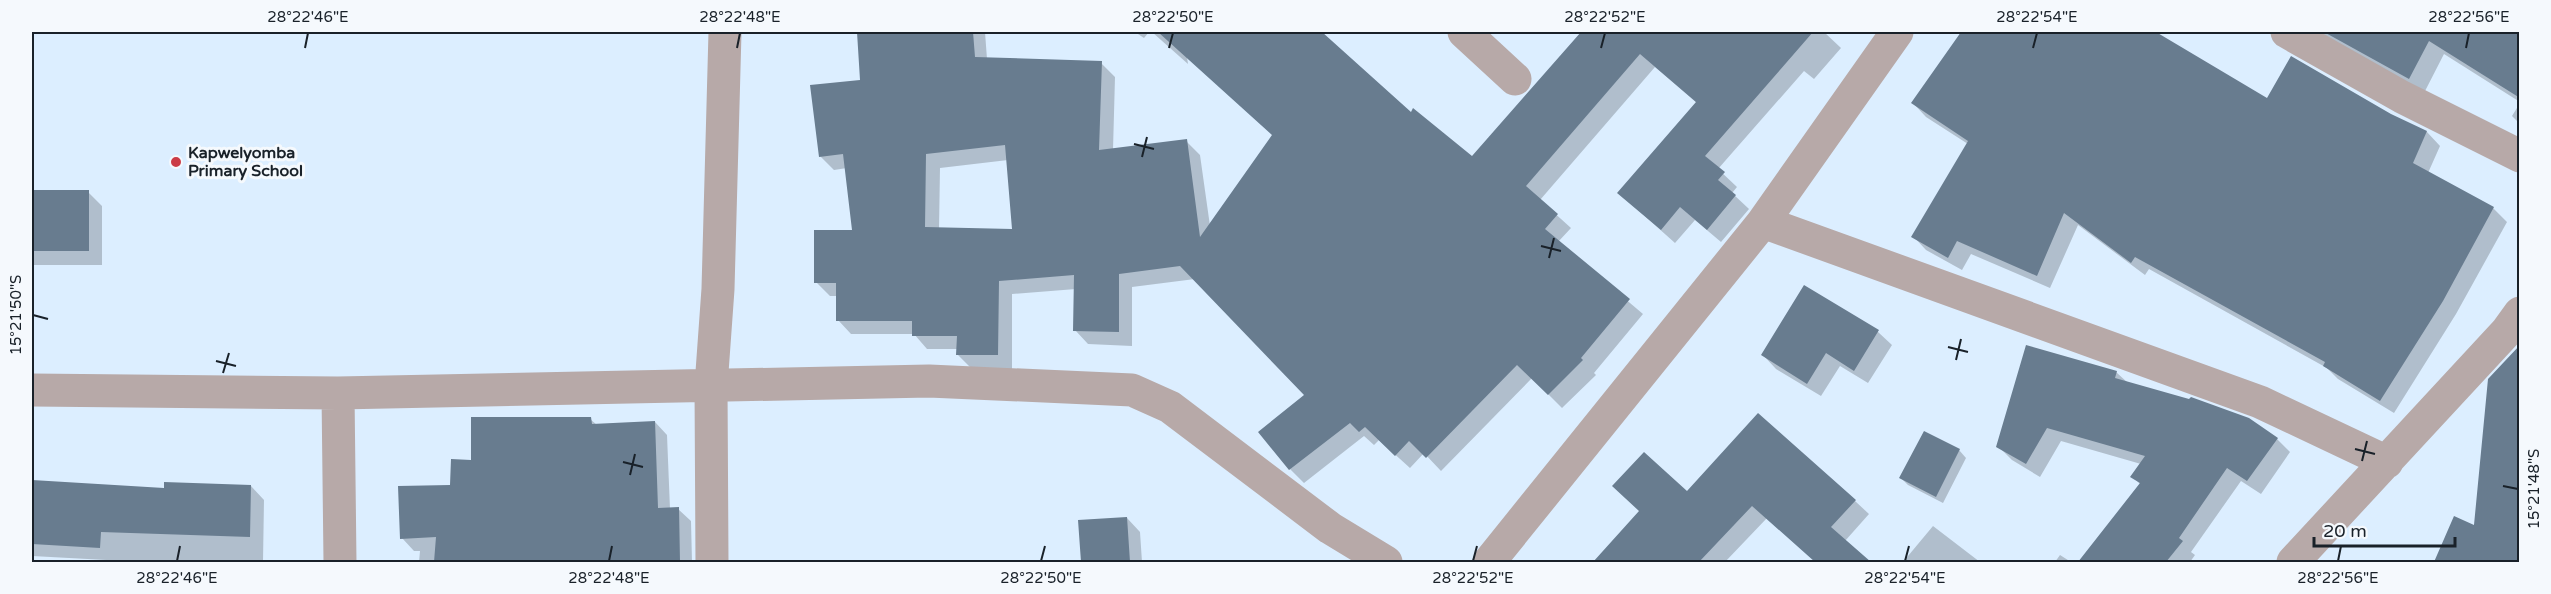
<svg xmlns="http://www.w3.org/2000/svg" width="2551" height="594" font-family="'Varela Round',sans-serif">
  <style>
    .shadow { fill: #0003; fill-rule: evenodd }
    .building { fill: #687c8f; fill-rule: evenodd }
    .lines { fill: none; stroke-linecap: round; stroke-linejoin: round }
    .minor { stroke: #b7a9a8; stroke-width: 33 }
    .ticks { fill: none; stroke: #192129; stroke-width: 2 }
    .poi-dot { fill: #cb3b46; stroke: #f5f9fd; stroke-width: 2 }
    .labels { text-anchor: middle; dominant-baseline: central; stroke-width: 6; stroke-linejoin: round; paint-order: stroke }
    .poi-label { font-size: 16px; font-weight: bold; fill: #192129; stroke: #f5f9fd; text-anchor: start }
    .neatline { fill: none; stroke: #192129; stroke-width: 2 }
    .ticks-label { font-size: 15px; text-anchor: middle; fill: #192129 }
  </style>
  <rect width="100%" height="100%" fill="#dceeff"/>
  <path class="shadow" d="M 858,32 L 985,32 L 987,59 L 1101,63 L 1115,77 L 1113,150 L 1186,141 L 1200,155 L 1210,226 L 1273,135 L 1187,57 L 1188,64 L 1152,32 L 1319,32 L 1411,114 L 1473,159 L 1583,32 L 1602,47 L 1615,32 L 1824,32 L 1841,48 L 1814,79 L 1804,71 L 1718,169 L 1737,187 L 1732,193 L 1749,209 L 1721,242 L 1695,220 L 1675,243 L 1619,193 L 1697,103 L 1655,67 L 1540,200 L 1571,228 L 1558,242 L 1643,314 L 1594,373 L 1596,375 L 1562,408 L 1532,378 L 1441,471 L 1424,453 L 1410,468 L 1379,440 L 1374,445 L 1364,436 L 1304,483 L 1290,469 L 1306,395 L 1195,279 L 1132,287 L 1132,346 L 1088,344 L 1075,330 L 1076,289 L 1012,294 L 1012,369 L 972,369 L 958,355 L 958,349 L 927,349 L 914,334 L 851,334 L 838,320 L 838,296 L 830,296 L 816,282 L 854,232 L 847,168 L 834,170 L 820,156 L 861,81 ZM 1008,160 L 1014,231 L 939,229 L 940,168 Z
    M 1135,32 L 1149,32 L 1144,38 Z
    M 1962,32 L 2153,32 L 2268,101 L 2390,115 L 2427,132 L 2440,146 L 2428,173 L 2493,208 L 2507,222 L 2456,314 L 2394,413 L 2338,379 L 2327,368 L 2149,269 L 2145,275 L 2078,225 L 2050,288 L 1971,254 L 1962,270 L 1926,250 L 1913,236 L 1968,144 L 1926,117 L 1913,103 Z
    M 2320,32 L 2520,32 L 2520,102 L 2444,54 L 2424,93 L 2325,37 Z
    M 2520,103 L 2520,124 L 2512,116 Z
    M 32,191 L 88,192 L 102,206 L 102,265 L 32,265 Z
    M 1805,287 L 1878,332 L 1892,345 L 1868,383 L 1840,366 L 1821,396 L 1776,369 L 1763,355 Z
    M 2116,372 L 2128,383 L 2277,439 L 2290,452 L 2261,494 L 2241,481 L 2191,552 L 2195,555 L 2190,562 L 2080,562 L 2140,484 L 2132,476 L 2141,464 L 2061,441 L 2040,477 L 2012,460 L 1998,446 Z
    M 590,419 L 597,425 L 655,422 L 667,435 L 670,509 L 678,509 L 691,521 L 692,562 L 419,562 L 420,551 L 414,551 L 402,538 L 473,461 Z
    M 1959,450 L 1966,458 L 1943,503 L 1908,485 L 1901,478 Z
    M 32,482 L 165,489 L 251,486 L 264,500 L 263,562 L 143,562 L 32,556 Z
    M 1687,494 L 1855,501 L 1869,514 L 1845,541 L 1869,562 L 1816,562 L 1767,518 L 1725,562 L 1595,562 L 1641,511 Z
    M 1127,518 L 1140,532 L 1142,562 L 1082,562 L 1080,522 Z
    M 2455,518 L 2520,547 L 2520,562 L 2435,562 Z
    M 1933,526 L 1980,562 L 1903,562 Z
    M 2060,555 L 2071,562 L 2055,562 Z"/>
  <path class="building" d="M 857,32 L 973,32 L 975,57 L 1102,61 L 1099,150 L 1187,139 L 1200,237 L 1272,135 L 1158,32 L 1322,32 L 1411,112 L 1413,108 L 1472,156 L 1581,32 L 1813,32 L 1705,156 L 1725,172 L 1718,180 L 1736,195 L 1707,230 L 1680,207 L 1661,230 L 1617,193 L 1696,102 L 1640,54 L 1526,186 L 1558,214 L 1545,229 L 1630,299 L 1581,358 L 1583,360 L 1548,395 L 1517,365 L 1426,458 L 1409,441 L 1395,456 L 1365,427 L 1359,432 L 1350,423 L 1289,470 L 1258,432 L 1304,395 L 1180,266 L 1119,274 L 1119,332 L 1073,331 L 1074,275 L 999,281 L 998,355 L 956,355 L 957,336 L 912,336 L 912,321 L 836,321 L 836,283 L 814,283 L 814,230 L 852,230 L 843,154 L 819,157 L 810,85 L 860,80 ZM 1005,145 L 1012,229 L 925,227 L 926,154 Z
    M 1961,32 L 2156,32 L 2267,98 L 2291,56 L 2391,114 L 2427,131 L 2413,163 L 2494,207 L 2443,301 L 2380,401 L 2323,366 L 2325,362 L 2135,257 L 2131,263 L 2064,213 L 2037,276 L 1957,241 L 1948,258 L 1911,237 L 1968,141 L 1911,103 Z
    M 2324,32 L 2520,32 L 2520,98 L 2429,41 L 2409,79 Z
    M 32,190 L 89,190 L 89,251 L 32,251 Z
    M 1804,285 L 1879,330 L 1854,371 L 1826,353 L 1807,384 L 1761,355 Z
    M 2026,345 L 2117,371 L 2115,378 L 2189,399 L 2191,397 L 2249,418 L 2278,438 L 2247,481 L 2227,468 L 2179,538 L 2183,541 L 2166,562 L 2078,562 L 2140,483 L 2130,477 L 2145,456 L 2047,428 L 2026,464 L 1996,447 Z
    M 2520,345 L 2520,562 L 2434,562 L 2454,516 L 2474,525 L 2488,379 Z
    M 1758,413 L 1856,500 L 1831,527 L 1871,562 L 1815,562 L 1752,506 L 1699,562 L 1593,562 L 1639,511 L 1612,486 L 1644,452 L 1687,491 Z
    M 471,417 L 591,417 L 592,424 L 655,421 L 658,508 L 679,507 L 680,562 L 434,562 L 436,537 L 400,539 L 398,486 L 450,485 L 451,459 L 471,460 Z
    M 1924,431 L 1960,449 L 1936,497 L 1899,478 Z
    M 32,480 L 164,488 L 164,482 L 251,485 L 250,537 L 101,532 L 100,548 L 32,544 Z
    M 1127,517 L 1130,562 L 1081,562 L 1078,520 Z"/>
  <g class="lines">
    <path class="minor" d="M 1464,32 L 1515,79
      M 2287,32 L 2402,97 L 2520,156
      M 1763,222 L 2260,402 L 2387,462
      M 32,390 L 338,393 L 929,381 L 1132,390 L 1170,407 L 1330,528 L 1386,562
      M 338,393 L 340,562
      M 712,562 L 711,386 L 718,289 L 725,32
      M 1489,562 L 1763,222 L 1897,32
      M 2293,562 L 2507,331 L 2520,313"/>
  </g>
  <path class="ticks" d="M 305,48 L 308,33M 737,48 L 740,33M 1169,48 L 1173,33M 1601,48 L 1605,33M 2033,48 L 2037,33M 2466,48 L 2469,33M 1134,144 L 1154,149M 1142,157 L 1147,137M 1541,246 L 1561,251M 1549,258 L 1554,238M 33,315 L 48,319M 1948,347 L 1968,352M 1956,360 L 1961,339M 216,361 L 236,366M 223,373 L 229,353M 2355,449 L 2375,454M 2362,461 L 2367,441M 623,462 L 643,467M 630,475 L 635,454M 2503,486 L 2518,489M 177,561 L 180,546M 609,561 L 612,546M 1041,561 L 1045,546M 1473,561 L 1477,546M 1905,561 L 1909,546M 2338,561 L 2341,546"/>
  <circle class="poi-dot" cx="176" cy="162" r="6"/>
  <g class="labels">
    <g class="poi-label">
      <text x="188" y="153">Kapwelyomba<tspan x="188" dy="18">Primary School</tspan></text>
    </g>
  </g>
  <rect width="2551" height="594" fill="none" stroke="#f5f9fd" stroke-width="66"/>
  <path d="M2314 537v9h141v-9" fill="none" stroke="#192129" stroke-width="3"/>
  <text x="2323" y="537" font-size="18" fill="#192129" stroke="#f5f9fd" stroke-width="4.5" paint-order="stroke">20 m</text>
  <rect x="33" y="33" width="2485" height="528" class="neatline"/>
  <g class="ticks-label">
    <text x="308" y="22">28°22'46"E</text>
    <text x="740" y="22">28°22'48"E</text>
    <text x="1173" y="22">28°22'50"E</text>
    <text x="1605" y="22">28°22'52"E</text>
    <text x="2037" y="22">28°22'54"E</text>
    <text x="2469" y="22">28°22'56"E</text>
    <text transform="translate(16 315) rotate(-90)" y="5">15°21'50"S</text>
    <text transform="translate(2534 489) rotate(-90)" y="5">15°21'48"S</text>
    <text x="177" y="583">28°22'46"E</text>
    <text x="609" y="583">28°22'48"E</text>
    <text x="1041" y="583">28°22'50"E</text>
    <text x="1473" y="583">28°22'52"E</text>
    <text x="1905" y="583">28°22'54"E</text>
    <text x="2338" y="583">28°22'56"E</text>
  </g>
</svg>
